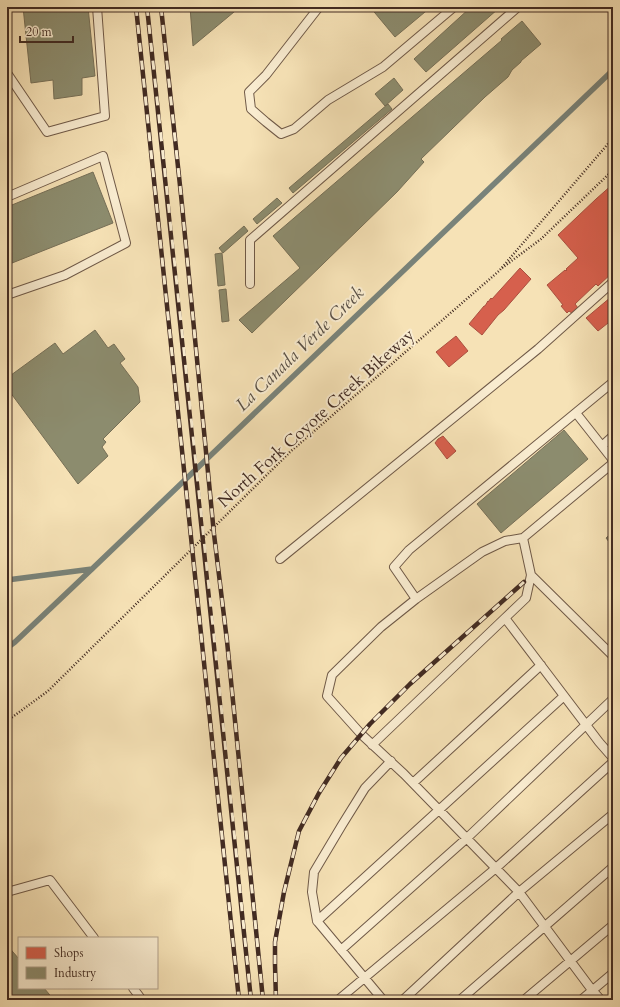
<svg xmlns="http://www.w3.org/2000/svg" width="620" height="1007" font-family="Cardo,serif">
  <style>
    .shops { fill: #d6604d; stroke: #aa5040 }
    .industry { fill: #8c8c6e; stroke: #766f57 }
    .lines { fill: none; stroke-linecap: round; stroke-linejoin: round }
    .stream { stroke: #79837a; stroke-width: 5.5 }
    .lane-casing { stroke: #6f5947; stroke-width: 10 }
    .path { stroke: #422b22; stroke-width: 2.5; stroke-dasharray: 1 2; stroke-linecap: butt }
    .lane { stroke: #f9ecd0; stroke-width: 8 }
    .rail-casing { stroke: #422b22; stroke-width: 4.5 }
    .rail { stroke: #f9ecd0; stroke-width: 3; stroke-dasharray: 9; stroke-linecap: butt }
    .labels { text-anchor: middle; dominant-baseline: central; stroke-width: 4; stroke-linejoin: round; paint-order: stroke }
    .street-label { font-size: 17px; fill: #422b22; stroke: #f9ecd0 }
    .water-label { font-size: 18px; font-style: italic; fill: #595046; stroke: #f9ecd0 }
  </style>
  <rect width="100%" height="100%" fill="#f6e2b6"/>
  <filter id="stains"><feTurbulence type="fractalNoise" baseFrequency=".005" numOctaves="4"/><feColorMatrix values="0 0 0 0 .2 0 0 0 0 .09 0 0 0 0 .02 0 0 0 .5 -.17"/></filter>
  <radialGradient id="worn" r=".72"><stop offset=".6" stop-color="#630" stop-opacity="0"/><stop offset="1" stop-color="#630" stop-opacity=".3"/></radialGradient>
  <path class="shops" d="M 613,184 L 613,272 L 598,286 L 596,284 L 575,304 L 578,308 L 573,314 L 569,311 L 567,313 L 561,306 L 563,305 L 547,285 L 565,270 L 566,271 L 567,270 L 566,269 L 578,258 L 558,235 L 596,199 Z
    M 520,268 L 531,279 L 504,310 L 498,315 L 482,335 L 469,324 L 484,306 L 485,306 L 488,301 L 488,302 L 491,298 L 492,299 Z
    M 611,297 L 613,300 L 613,319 L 598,331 L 586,318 Z
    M 456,336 L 468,351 L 449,367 L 436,352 Z
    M 443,436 L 456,451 L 447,459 L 435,443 L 438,439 Z"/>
  <path class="industry" d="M 23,7 L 88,7 L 95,76 L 82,78 L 82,95 L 54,99 L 53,80 L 31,83 Z
    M 190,7 L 240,7 L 193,46 Z
    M 370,7 L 431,7 L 395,37 Z
    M 471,7 L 496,7 L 498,9 L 426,72 L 414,59 Z
    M 522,21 L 541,44 L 521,61 L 521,62 L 512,70 L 508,77 L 485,97 L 421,159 L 424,162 L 397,192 L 252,333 L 239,320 L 300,268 L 273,236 L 502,40 L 501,39 Z
    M 394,78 L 403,90 L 385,106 L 375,94 Z
    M 388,104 L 392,109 L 293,193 L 289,188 Z
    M 93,172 L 113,223 L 7,265 L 7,207 Z
    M 277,198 L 282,203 L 257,224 L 253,219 Z
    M 244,226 L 248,231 L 223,253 L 219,248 Z
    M 222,253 L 225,285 L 218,286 L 215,254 Z
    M 226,289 L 229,321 L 222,322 L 219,290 Z
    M 95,330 L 108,348 L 114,344 L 125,359 L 120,363 L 138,387 L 140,402 L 103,439 L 106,442 L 102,447 L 108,456 L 78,484 L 7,388 L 7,378 L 55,343 L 63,354 Z
    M 564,430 L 588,459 L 501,533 L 477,504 Z
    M 613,532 L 613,547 L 606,538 Z
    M 7,945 L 19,959 L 19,988 L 44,988 L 54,1000 L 7,1000 Z"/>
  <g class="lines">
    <path class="stream" d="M 7,580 L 92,569
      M 7,648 L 15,642 L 93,568 L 613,70"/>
    <g class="lane-casing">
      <path id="lane" d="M 319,7 L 266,75 L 249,92 L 251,109 L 266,122 L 281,134 L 294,129 L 328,100 L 383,67 L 454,7
        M 7,73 L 47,132 L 105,116 L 97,7
        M 7,197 L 103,156 L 126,243 L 65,275 L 7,295
        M 250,284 L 250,240 L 518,7
        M 576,413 L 613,460
        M 602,446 L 613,436
        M 613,463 L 523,538 L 531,575 L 526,598 L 505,618 L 599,742 L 613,758
        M 280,559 L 538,349 L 613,282
        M 531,575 L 613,656
        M 416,599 L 482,552 L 505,541 L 523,538
        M 372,745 L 505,618
        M 413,783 L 541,665
        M 7,892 L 50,880 L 94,938
        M 317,921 L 312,892 L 314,872 L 342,825 L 365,788 L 391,761
        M 341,950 L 467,838 L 613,699
        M 133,988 L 142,1000
        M 338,1000 L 496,868 L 613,762
        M 383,1000 L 317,921 L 564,696
        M 403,1000 L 519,892 L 613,814
        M 460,1000 L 613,867
        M 524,1000 L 613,925
        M 581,1000 L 613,973
        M 601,1000 L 592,990 L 519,892 L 404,774 L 362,735 L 327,696 L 332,675 L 381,627 L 416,599 L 394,567 L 409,550 L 613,382"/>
    </g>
    <path class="path" d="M 502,268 L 541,239 L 613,170
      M 7,721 L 48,691 L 290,452 L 499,271 L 613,138"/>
    <use href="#lane" class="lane"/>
    <g class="rail-casing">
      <path id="rail" d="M 136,7 L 239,1000
        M 147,7 C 183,338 218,669 251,1000
        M 161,7 L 181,195 L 214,534 L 227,641 L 263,1000
        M 276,1000 L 275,965 L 275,942 L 284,892 L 299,831 L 319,793 L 341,758 L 370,724 L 410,684 L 524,582"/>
    </g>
    <use href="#rail" class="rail"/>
  </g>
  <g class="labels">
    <g class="street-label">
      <text transform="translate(316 418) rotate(-42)">North Fork Coyote Creek Bikeway</text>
    </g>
    <g class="water-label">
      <text transform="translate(300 349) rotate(-44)">La Canada Verde Creek</text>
    </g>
  </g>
  <rect width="620" height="1007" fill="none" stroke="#f6e2b6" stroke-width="24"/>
  <rect x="8" y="8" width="604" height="991" fill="none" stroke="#422b22" stroke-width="2"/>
  <rect x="12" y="12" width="596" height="983" fill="none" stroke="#422b22"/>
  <rect x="18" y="937" width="140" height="52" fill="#f9ecd0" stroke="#b09f8a"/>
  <rect x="26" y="947" width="20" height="12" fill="#d6604d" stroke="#b09f8a"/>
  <text x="54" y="957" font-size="12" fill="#422b22">Shops</text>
  <rect x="26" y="967" width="20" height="12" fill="#8c8c6e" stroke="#b09f8a"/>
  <text x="54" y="977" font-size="12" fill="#422b22">Industry</text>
  <path d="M20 36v6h53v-6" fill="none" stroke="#422b22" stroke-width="2"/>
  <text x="26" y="36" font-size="12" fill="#422b22" stroke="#f9ecd0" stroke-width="3" paint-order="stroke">20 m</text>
  <rect width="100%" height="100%" filter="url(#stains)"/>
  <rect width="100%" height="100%" fill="url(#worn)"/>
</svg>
